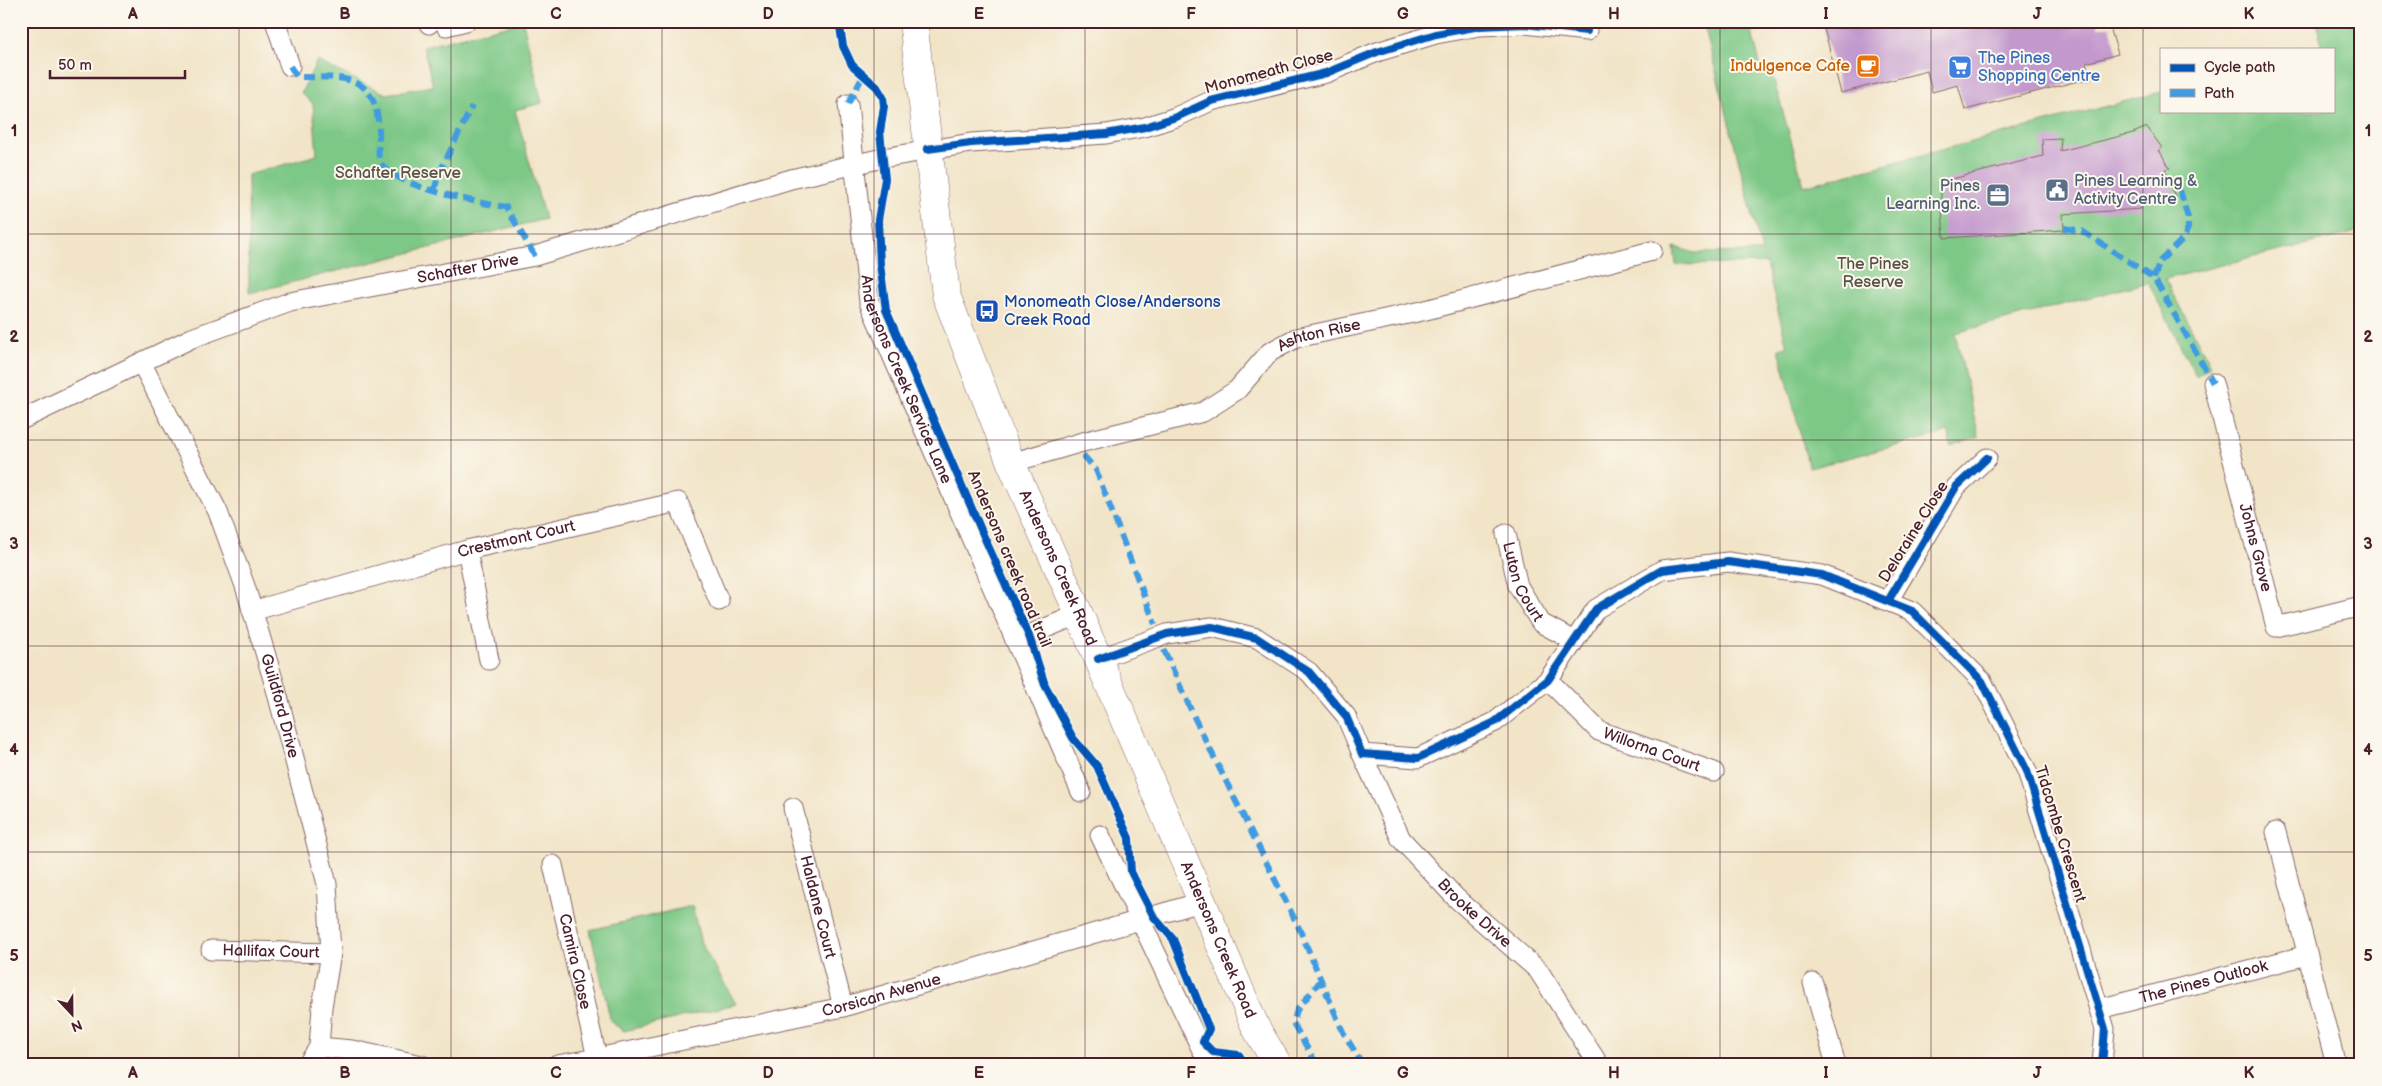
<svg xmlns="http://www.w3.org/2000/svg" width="2382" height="1086" font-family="'Balsamiq Sans',sans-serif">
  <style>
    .green { fill: #7dc886; stroke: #647458 }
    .building { fill: #c298cd }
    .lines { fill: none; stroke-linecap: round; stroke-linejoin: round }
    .street-casing { stroke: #846462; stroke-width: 21 }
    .primary-casing { stroke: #846462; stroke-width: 29 }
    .street { stroke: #fff; stroke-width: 19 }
    .primary { stroke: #fff; stroke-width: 28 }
    .quiet { stroke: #409be1; stroke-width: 6; stroke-dasharray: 12 6; stroke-linecap: butt }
    .cycleway-casing { stroke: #fbf7ec; stroke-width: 11 }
    .cycleway { stroke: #0057b8; stroke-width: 8 }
    .grid { fill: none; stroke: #4a1f2b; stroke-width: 1; stroke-opacity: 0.55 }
    .labels { text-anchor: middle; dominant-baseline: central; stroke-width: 4; stroke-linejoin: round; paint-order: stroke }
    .shop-label { font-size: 16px; fill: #366cbe; stroke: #fbf7ec; text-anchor: start }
    .food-label { font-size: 16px; fill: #c56008; stroke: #fbf7ec; text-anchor: end }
    .street-label { font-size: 16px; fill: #4a1f2b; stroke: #fbf7ec }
    .park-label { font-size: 16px; fill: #595246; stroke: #fbf7ec }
    .service-label { font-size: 16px; fill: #4e5e75; stroke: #fbf7ec; text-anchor: start }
    .transit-label { font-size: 16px; fill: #164399; stroke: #fbf7ec; text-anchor: start }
    .neatline { fill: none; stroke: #4a1f2b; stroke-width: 2 }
    .grid-label { font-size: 16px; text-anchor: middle; font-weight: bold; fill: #4a1f2b }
  </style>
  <rect width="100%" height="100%" fill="#fbf7ec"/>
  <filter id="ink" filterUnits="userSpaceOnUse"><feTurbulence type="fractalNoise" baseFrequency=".02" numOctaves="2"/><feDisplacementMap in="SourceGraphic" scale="10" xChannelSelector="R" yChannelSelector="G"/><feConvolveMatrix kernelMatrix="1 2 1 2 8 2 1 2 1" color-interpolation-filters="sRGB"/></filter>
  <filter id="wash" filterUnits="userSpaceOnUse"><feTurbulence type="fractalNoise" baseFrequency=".0096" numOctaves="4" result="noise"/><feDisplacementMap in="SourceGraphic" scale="20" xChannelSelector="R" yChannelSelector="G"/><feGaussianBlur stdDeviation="1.12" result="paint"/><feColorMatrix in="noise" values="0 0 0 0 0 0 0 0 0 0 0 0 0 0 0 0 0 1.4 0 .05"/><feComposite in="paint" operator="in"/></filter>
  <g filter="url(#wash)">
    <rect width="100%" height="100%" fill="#f1e4c7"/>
    <path class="green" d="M 1703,21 L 1749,21 L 1762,72 L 1771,70 L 1804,186 L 2161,92 L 2161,111 L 2333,111 L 2333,49 L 2323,49 L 2316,21 L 2361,21 L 2361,231 L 2165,279 L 2211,366 L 2196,376 L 2148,282 L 1955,333 L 1979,437 L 1950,446 L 1949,432 L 1809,468 L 1779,349 L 1787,347 L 1766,263 L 1676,265 L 1674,247 L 1695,253 L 1762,252 Z
      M 523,22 L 542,103 L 515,110 L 545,219 L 249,293 L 248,175 L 317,155 L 313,104 L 301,93 L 317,61 L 386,94 L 433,86 L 423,46 Z
      M 692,906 L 701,943 L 736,1004 L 624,1031 L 611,1022 L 590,930 Z"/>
    <g id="blocks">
      <path class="building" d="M 1822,21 L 2098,21 L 2099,27 L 2110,27 L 2118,54 L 2086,63 L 2090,78 L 1965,110 L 1958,85 L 1932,92 L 1927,71 L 1841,93 Z
        M 2147,127 L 2162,148 L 2159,150 L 2170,168 L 2165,169 L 2176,198 L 2140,201 L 2141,209 L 2063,214 L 2064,230 L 1944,238 L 1940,182 L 2043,156 L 2042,139 L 2061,138 L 2060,151 L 2133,133 Z"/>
    </g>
  </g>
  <g filter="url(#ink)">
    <use href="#blocks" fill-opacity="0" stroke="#846462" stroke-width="1"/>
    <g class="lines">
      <g class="street-casing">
        <g id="street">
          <path d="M 275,21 L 290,66"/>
          <path d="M 428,21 L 429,24"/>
          <path d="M 446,26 L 466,21"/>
          <path id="s1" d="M 848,104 L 869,302 L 1081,792"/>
          <path id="s2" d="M 142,364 L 218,512 L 245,586 L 276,689 L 327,884 L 331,953 L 322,1007 L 319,1047 L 307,1065"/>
          <path id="s3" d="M 2213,383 L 2276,627 L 2361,606"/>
          <path id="s4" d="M 21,420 L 192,338 L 290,302 L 535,256 L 791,179 L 883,158 L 971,143 L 1106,134 L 1145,127 L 1176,117 L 1211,101 L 1326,73 L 1377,52 L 1436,34 L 1480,26 L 1525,24 L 1587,31"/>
          <path id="s5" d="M 1011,463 L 1079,443 L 1203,412 L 1237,390 L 1270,352 L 1296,338 L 1422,311 L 1652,251"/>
          <path id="s6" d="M 1506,534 L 1518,586 L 1541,623 L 1574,641"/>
          <path d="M 467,550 L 489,660"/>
          <path d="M 1888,601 L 1956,487 L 1987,458"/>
          <path id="s7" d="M 252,611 L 467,550 L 678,502 L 719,601"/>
          <path d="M 1015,641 L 1079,614"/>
          <path d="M 1098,659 L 1167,634 L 1212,627 L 1257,638 L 1309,672 L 1346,716 L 1362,754 L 1418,758 L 1495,722 L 1548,680 L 1596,609 L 1662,570 L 1728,562 L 1822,575 L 1912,611 L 1982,681 L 2027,771 L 2105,1029 L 2102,1065"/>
          <path id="s8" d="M 1548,680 L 1599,731 L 1714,772"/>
          <path id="s9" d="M 1362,754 L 1401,839 L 1456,898 L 1538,970 L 1599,1065"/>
          <path id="s10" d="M 793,808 L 843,1007"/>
          <path d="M 2276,832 L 2336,1065"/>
          <path d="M 1100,835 L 1209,1065"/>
          <path id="s11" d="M 553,865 L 597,1058"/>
          <path id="s12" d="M 211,950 L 331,953"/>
          <path d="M 1813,983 L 1836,1065"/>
          <path id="s13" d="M 2099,1009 L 2307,955"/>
          <path d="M 319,1047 L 352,1050 L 422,1065"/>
          <path id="s14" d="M 557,1065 L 597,1058 L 843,1007 L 1201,902"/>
        </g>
      </g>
      <g class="primary-casing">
        <g id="primary">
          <path id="s15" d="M 913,21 L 946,295 L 1011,463 L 1079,614 L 1256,1028 L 1278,1065"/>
        </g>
      </g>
      <use href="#street" class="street"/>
      <use href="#primary" class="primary"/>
      <path class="quiet" d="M 290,66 L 297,77 C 343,78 375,71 379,129 C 380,139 376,153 381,163 C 394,187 480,203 506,207 L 535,256
        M 848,104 L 863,76
        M 434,192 L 438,176 L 472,106
        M 2064,228 L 2082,231 L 2154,278 L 2213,383
        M 2154,278 L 2160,261 L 2184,238 L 2188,228 L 2188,218 L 2180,190
        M 1083,455 L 1096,470 L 1155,624
        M 1164,650 L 1195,719 L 1299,928 L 1343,1032 L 1363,1065
        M 1317,1065 L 1293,1023 L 1297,1010 L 1321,980"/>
      <g class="cycleway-casing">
        <path id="cycleway" d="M 839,21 L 843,46 L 852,65 L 877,87 L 883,97 L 884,106 L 880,132 L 885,179 L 878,220 L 880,264 L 886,310 L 985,539 L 1029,636 L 1045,685 L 1073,738 L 1097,766 L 1129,838 L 1131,872 L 1154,917 L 1173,939 L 1209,1029 L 1203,1042 L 1213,1052 L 1239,1055 L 1246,1065
          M 927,149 L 971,143 L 1106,134 L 1145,127 L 1176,117 L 1211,101 L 1326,73 L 1377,52 L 1436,34 L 1480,26 L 1525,24 L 1587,31
          M 1888,601 L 1956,487 L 1987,458
          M 1098,659 L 1167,634 L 1212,627 L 1257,638 L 1309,672 L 1346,716 L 1362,754 L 1418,758 L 1495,722 L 1548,680 L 1596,609 L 1662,570 L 1728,562 L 1822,575 L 1912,611 L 1982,681 L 2027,771 L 2105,1029 L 2102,1065"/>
      </g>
      <use href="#cycleway" class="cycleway"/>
    </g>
  </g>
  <path class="grid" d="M 239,21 L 239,1065M 451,21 L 451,1065M 662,21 L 662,1065M 874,21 L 874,1065M 1085,21 L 1085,1065M 1297,21 L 1297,1065M 1508,21 L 1508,1065M 1720,21 L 1720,1065M 1931,21 L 1931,1065M 2143,21 L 2143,1065M 21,234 L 2361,234M 21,440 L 2361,440M 21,646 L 2361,646M 21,852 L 2361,852"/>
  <defs>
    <g id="cafe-square" transform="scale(1.25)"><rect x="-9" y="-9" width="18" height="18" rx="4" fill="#e8710a" stroke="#fbf7ec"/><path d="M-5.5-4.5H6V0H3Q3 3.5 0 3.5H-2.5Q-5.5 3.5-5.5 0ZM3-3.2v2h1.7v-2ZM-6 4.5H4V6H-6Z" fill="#fff"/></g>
    <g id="supermarket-square" transform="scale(1.25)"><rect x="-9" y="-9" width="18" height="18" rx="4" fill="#3f7fe0" stroke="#fbf7ec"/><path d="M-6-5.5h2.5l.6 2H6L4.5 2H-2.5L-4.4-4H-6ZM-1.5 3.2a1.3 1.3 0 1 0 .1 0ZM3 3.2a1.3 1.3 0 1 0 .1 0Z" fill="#fff"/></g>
    <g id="civic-square" transform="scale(1.25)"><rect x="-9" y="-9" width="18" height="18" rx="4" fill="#5c6f8a" stroke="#fbf7ec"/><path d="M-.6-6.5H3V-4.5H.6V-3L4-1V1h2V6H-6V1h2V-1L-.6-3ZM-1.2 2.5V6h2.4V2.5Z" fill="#fff"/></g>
    <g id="office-square" transform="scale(1.25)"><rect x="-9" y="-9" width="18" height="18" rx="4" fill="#5c6f8a" stroke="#fbf7ec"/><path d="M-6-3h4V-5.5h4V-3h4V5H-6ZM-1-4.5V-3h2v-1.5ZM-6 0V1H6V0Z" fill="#fff"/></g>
    <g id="bus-square" transform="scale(1.25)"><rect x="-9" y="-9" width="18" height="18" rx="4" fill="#1a4fb4" stroke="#fbf7ec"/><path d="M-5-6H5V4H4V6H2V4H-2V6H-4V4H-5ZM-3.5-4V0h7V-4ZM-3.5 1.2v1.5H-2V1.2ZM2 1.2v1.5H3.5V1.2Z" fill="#fff"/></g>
  </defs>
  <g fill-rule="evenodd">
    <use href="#cafe-square" x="1868" y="66"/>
    <use href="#supermarket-square" x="1960" y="67"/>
    <use href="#civic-square" x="2057" y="190"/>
    <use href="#office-square" x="1998" y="195"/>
    <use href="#bus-square" x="987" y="311"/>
  </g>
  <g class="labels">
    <g class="shop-label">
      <text x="1978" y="58">The Pines<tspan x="1978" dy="18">Shopping Centre</tspan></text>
    </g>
    <g class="food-label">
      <text x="1850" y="66">Indulgence Cafe</text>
    </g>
    <g class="street-label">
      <text transform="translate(1269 72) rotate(-15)">Monomeath Close</text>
      <text stroke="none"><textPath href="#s4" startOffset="475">Schafter Drive</textPath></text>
      <text stroke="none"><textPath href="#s5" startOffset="342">Ashton Rise</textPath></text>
      <text stroke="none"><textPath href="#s1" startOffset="284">Andersons Creek Service Lane</textPath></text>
      <text transform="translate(1914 532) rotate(-58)">Deloraine Close</text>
      <text stroke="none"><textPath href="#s7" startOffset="274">Crestmont Court</textPath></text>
      <text stroke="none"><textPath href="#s3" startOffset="170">Johns Grove</textPath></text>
      <text transform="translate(1009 559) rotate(67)">Andersons creek road trail</text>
      <text stroke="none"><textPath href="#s15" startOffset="571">Andersons Creek Road</textPath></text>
      <text stroke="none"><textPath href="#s6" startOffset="51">Luton Court</textPath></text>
      <text stroke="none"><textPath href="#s2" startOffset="370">Guildford Drive</textPath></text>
      <text stroke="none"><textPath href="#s8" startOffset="128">Willorna Court</textPath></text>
      <text transform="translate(2060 834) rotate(73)">Tidcombe Crescent</text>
      <text stroke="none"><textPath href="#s10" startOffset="102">Haldane Court</textPath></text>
      <text stroke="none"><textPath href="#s9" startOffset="198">Brooke Drive</textPath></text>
      <text stroke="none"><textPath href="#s15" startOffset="976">Andersons Creek Road</textPath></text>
      <text stroke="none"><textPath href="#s12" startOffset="60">Hallifax Court</textPath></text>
      <text stroke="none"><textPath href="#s11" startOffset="99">Camira Close</textPath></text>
      <text stroke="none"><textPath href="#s13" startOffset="108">The Pines Outlook</textPath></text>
      <text stroke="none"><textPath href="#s14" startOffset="332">Corsican Avenue</textPath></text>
    </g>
    <g class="park-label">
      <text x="398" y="173">Schafter Reserve</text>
      <text x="1873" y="264">The Pines<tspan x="1873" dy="18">Reserve</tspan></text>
    </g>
    <g class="service-label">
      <text x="2074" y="181">Pines Learning &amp;<tspan x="2074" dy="18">Activity Centre</tspan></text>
      <text x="1980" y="186" text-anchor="end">Pines<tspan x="1980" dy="18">Learning Inc.</tspan></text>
    </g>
    <g class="transit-label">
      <text x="1004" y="302">Monomeath Close/Andersons<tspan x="1004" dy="18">Creek Road</tspan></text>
    </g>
  </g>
  <rect width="2382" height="1086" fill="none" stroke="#fbf7ec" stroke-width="55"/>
  <rect x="2160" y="48" width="175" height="65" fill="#fbf7ec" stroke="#b4a19f"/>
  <rect x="2170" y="64" width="25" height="8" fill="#0057b8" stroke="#b4a19f"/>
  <text x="2204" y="72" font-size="15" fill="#4a1f2b">Cycle path</text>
  <rect x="2170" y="89" width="25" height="8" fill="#409be1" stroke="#b4a19f"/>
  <text x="2204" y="98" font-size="15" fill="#4a1f2b">Path</text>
  <g transform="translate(72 1014) rotate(158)" stroke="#fbf7ec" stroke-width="4" paint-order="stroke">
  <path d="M0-4L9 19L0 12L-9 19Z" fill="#4a1f2b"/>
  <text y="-8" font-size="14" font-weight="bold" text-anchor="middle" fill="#4a1f2b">N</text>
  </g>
  <path d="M50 70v8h135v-8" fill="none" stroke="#4a1f2b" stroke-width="2.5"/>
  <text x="58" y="70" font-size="15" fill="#4a1f2b" stroke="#fbf7ec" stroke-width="4" paint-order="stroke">50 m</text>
  <rect x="28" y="28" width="2326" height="1030" class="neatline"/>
  <g class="grid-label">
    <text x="133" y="19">A</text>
    <text x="345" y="19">B</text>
    <text x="556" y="19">C</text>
    <text x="768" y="19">D</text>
    <text x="979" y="19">E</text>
    <text x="1191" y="19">F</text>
    <text x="1403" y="19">G</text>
    <text x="1614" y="19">H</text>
    <text x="1826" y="19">I</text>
    <text x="2037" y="19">J</text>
    <text x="2249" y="19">K</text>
    <text x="14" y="136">1</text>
    <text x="2368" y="136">1</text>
    <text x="14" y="342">2</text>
    <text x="2368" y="342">2</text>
    <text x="14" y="549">3</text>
    <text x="2368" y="549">3</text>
    <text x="14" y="755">4</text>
    <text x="2368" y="755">4</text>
    <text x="14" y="961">5</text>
    <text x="2368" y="961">5</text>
    <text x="133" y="1078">A</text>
    <text x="345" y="1078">B</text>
    <text x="556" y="1078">C</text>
    <text x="768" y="1078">D</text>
    <text x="979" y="1078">E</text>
    <text x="1191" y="1078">F</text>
    <text x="1403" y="1078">G</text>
    <text x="1614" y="1078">H</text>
    <text x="1826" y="1078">I</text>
    <text x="2037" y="1078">J</text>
    <text x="2249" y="1078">K</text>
  </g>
</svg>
